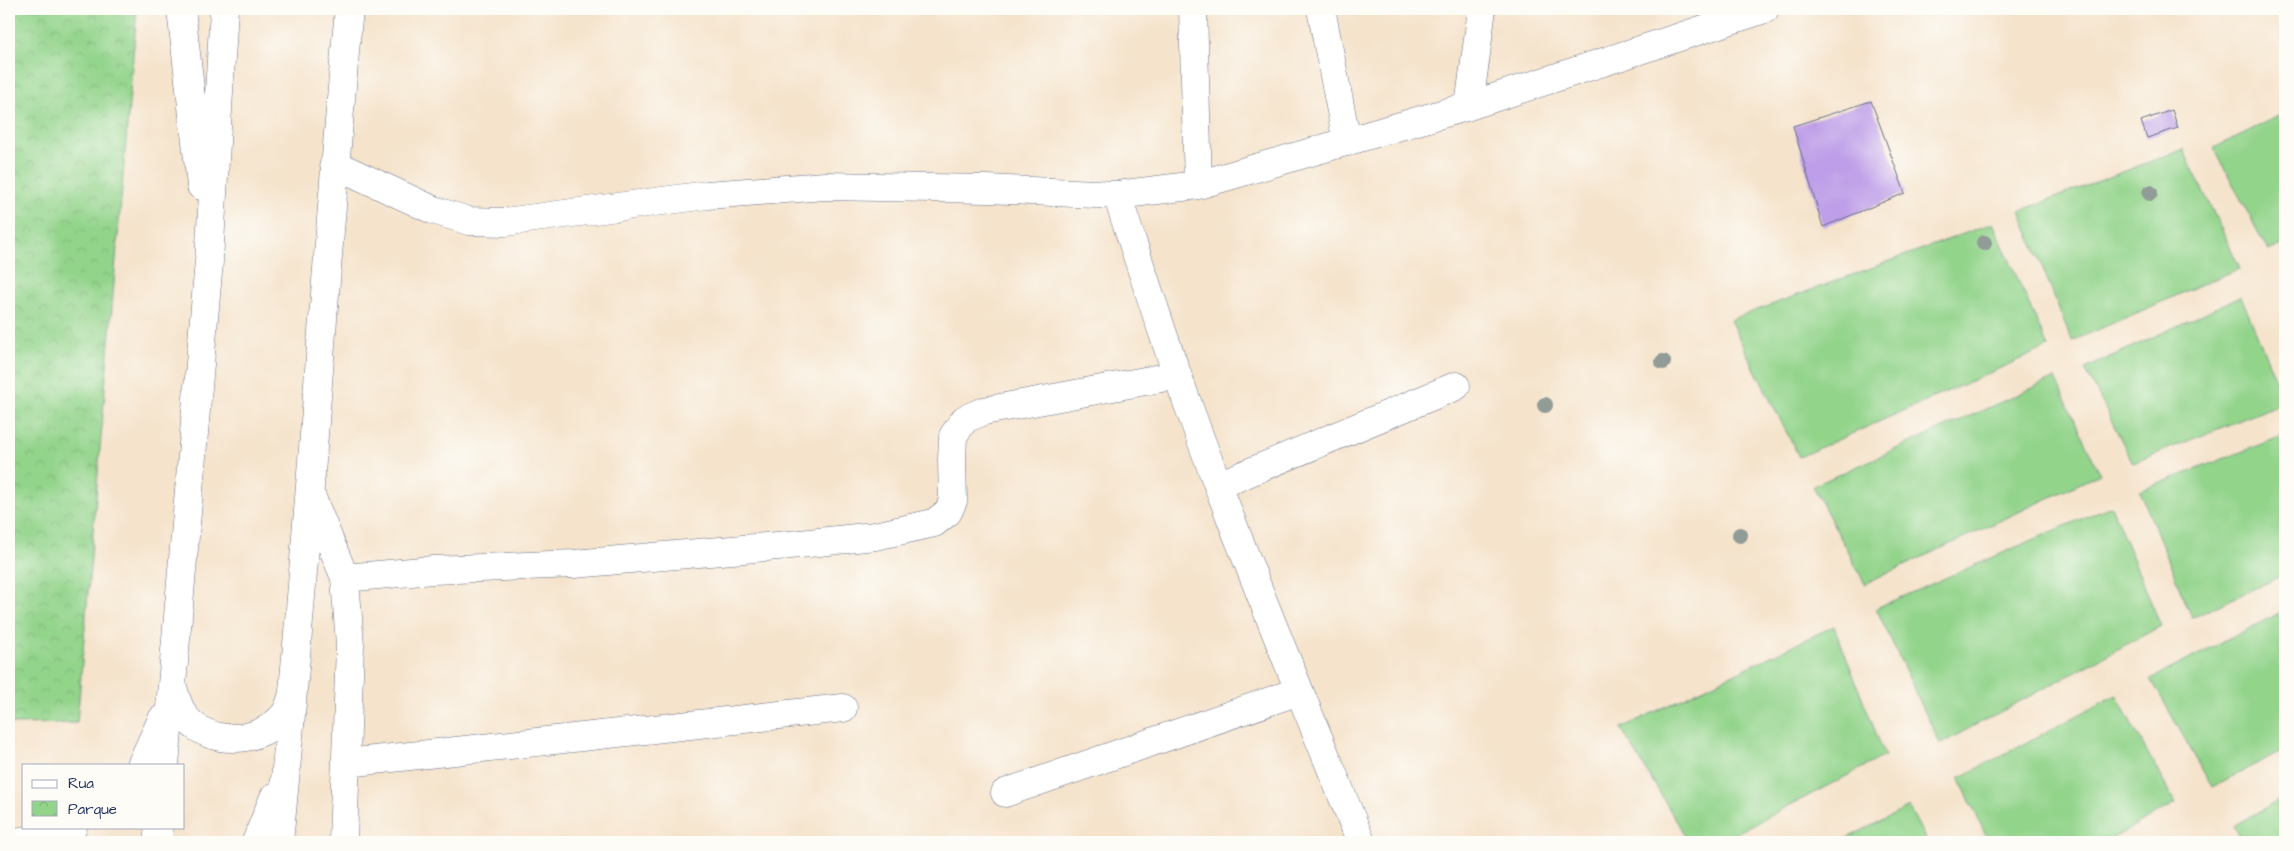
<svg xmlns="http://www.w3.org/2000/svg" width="2294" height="851" font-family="'Architects Daughter',sans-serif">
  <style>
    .green { fill: #93d48b; stroke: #578274 }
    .park { fill: url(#park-crowns); stroke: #578274 }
    .building { fill: #be9ee8 }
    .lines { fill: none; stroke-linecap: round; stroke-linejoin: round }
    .minor-casing { stroke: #676e84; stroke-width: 29 }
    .minor { stroke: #fff; stroke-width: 28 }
    .tree { fill: #919c97 }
  </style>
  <defs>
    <pattern id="park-crowns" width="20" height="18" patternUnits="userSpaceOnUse" patternTransform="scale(1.25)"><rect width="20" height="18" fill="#93d48b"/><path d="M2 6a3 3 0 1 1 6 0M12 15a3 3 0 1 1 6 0" fill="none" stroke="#7eb67a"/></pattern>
  </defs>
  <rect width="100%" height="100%" fill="#fdfcf7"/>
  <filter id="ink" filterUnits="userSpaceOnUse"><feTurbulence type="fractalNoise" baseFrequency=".02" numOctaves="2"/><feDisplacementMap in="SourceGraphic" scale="10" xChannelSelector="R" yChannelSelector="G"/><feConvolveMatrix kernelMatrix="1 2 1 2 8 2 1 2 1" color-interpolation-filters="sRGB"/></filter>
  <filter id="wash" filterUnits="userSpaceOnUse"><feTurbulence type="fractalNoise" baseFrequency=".0096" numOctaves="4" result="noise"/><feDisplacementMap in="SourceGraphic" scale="20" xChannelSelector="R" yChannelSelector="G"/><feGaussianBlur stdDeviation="1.12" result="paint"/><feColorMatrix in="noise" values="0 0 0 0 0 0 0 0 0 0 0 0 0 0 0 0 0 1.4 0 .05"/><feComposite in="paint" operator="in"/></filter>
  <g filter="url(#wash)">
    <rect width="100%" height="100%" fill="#f5e3cb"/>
    <path class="green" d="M 2285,113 L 2285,244 L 2268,251 L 2214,148 Z
      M 2183,149 L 2240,268 L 2072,341 L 2020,211 Z
      M 1993,223 L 2048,347 L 1799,457 L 1730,320 Z
      M 2241,296 L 2285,402 L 2133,463 L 2085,369 Z
      M 2055,378 L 2100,474 L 1865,584 L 1813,486 Z
      M 2285,435 L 2285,574 L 2192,618 L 2140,491 Z
      M 2111,506 L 2161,626 L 1940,744 L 1876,608 Z
      M 2285,610 L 2285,749 L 2212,787 L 2151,679 Z
      M 1834,626 L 1885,756 L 1719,842 L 1689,842 L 1621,728 Z
      M 2116,695 L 2175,803 L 2106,842 L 1989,842 L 1959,778 Z
      M 2285,797 L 2285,842 L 2243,842 L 2234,826 Z
      M 1909,807 L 1927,842 L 1839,842 Z"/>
    <path class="park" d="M 9,9 L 137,9 L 77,723 L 9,724 Z"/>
    <g id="blocks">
      <path class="building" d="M 1871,101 L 1905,193 L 1823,227 L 1793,126 Z
        M 2172,110 L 2178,128 L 2147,138 L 2141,121 Z"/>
    </g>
  </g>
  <g filter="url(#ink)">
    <use href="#blocks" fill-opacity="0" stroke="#676e84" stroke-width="1"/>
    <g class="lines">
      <g class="minor-casing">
        <path id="minor" d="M 181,9 L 201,186
          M 1193,9 L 1198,185
          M 1321,9 L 1347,142
          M 1469,106 L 1482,9
          M 334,164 L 433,210 L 469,221 L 505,222 L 707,195 L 825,186 L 987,189 L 1117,195 L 1198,185 L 1469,106 L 1765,9
          M 1117,195 C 1137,255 1156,315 1177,374 C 1233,532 1298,687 1361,842
          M 1219,485 L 1456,386
          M 312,498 L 345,578 L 350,645 L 343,842
          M 345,578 L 433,570 L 574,564 L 800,544 L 875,536 L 934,523 L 948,512 L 953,501 L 952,460 L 953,436 L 965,419 L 984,411 L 1177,375
          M 173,687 C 176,698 179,711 187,719 C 213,747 261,743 284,715 C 288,710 290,703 292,697
          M 347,763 L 843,708
          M 141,765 L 162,719
          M 165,765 L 209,261 L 224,9
          M 1005,793 L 1299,691
          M 16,842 L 54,835 L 73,827
          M 157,842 L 159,827
          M 256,842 L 274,797
          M 279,842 C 307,565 323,286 349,9"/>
      </g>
      <use href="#minor" class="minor"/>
    </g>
    <g class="tree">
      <circle cx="2150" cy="193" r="8"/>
      <circle cx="1984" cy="243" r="8"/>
      <circle cx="1663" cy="362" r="8"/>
      <circle cx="1545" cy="405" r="8"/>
      <circle cx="1740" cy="535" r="8"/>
    </g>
  </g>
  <rect width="2294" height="851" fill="none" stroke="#fdfcf7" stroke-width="30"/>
  <rect x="22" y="764" width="162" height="65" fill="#fdfcf7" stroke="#a3aaba"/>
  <rect x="32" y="780" width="25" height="8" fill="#ffffff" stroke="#a3aaba"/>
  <text x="68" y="788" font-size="15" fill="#1b2f5e">Rua</text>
  <rect x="32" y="801" width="25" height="15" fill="url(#park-crowns)" stroke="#a3aaba"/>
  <text x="68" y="814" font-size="15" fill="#1b2f5e">Parque</text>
</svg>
